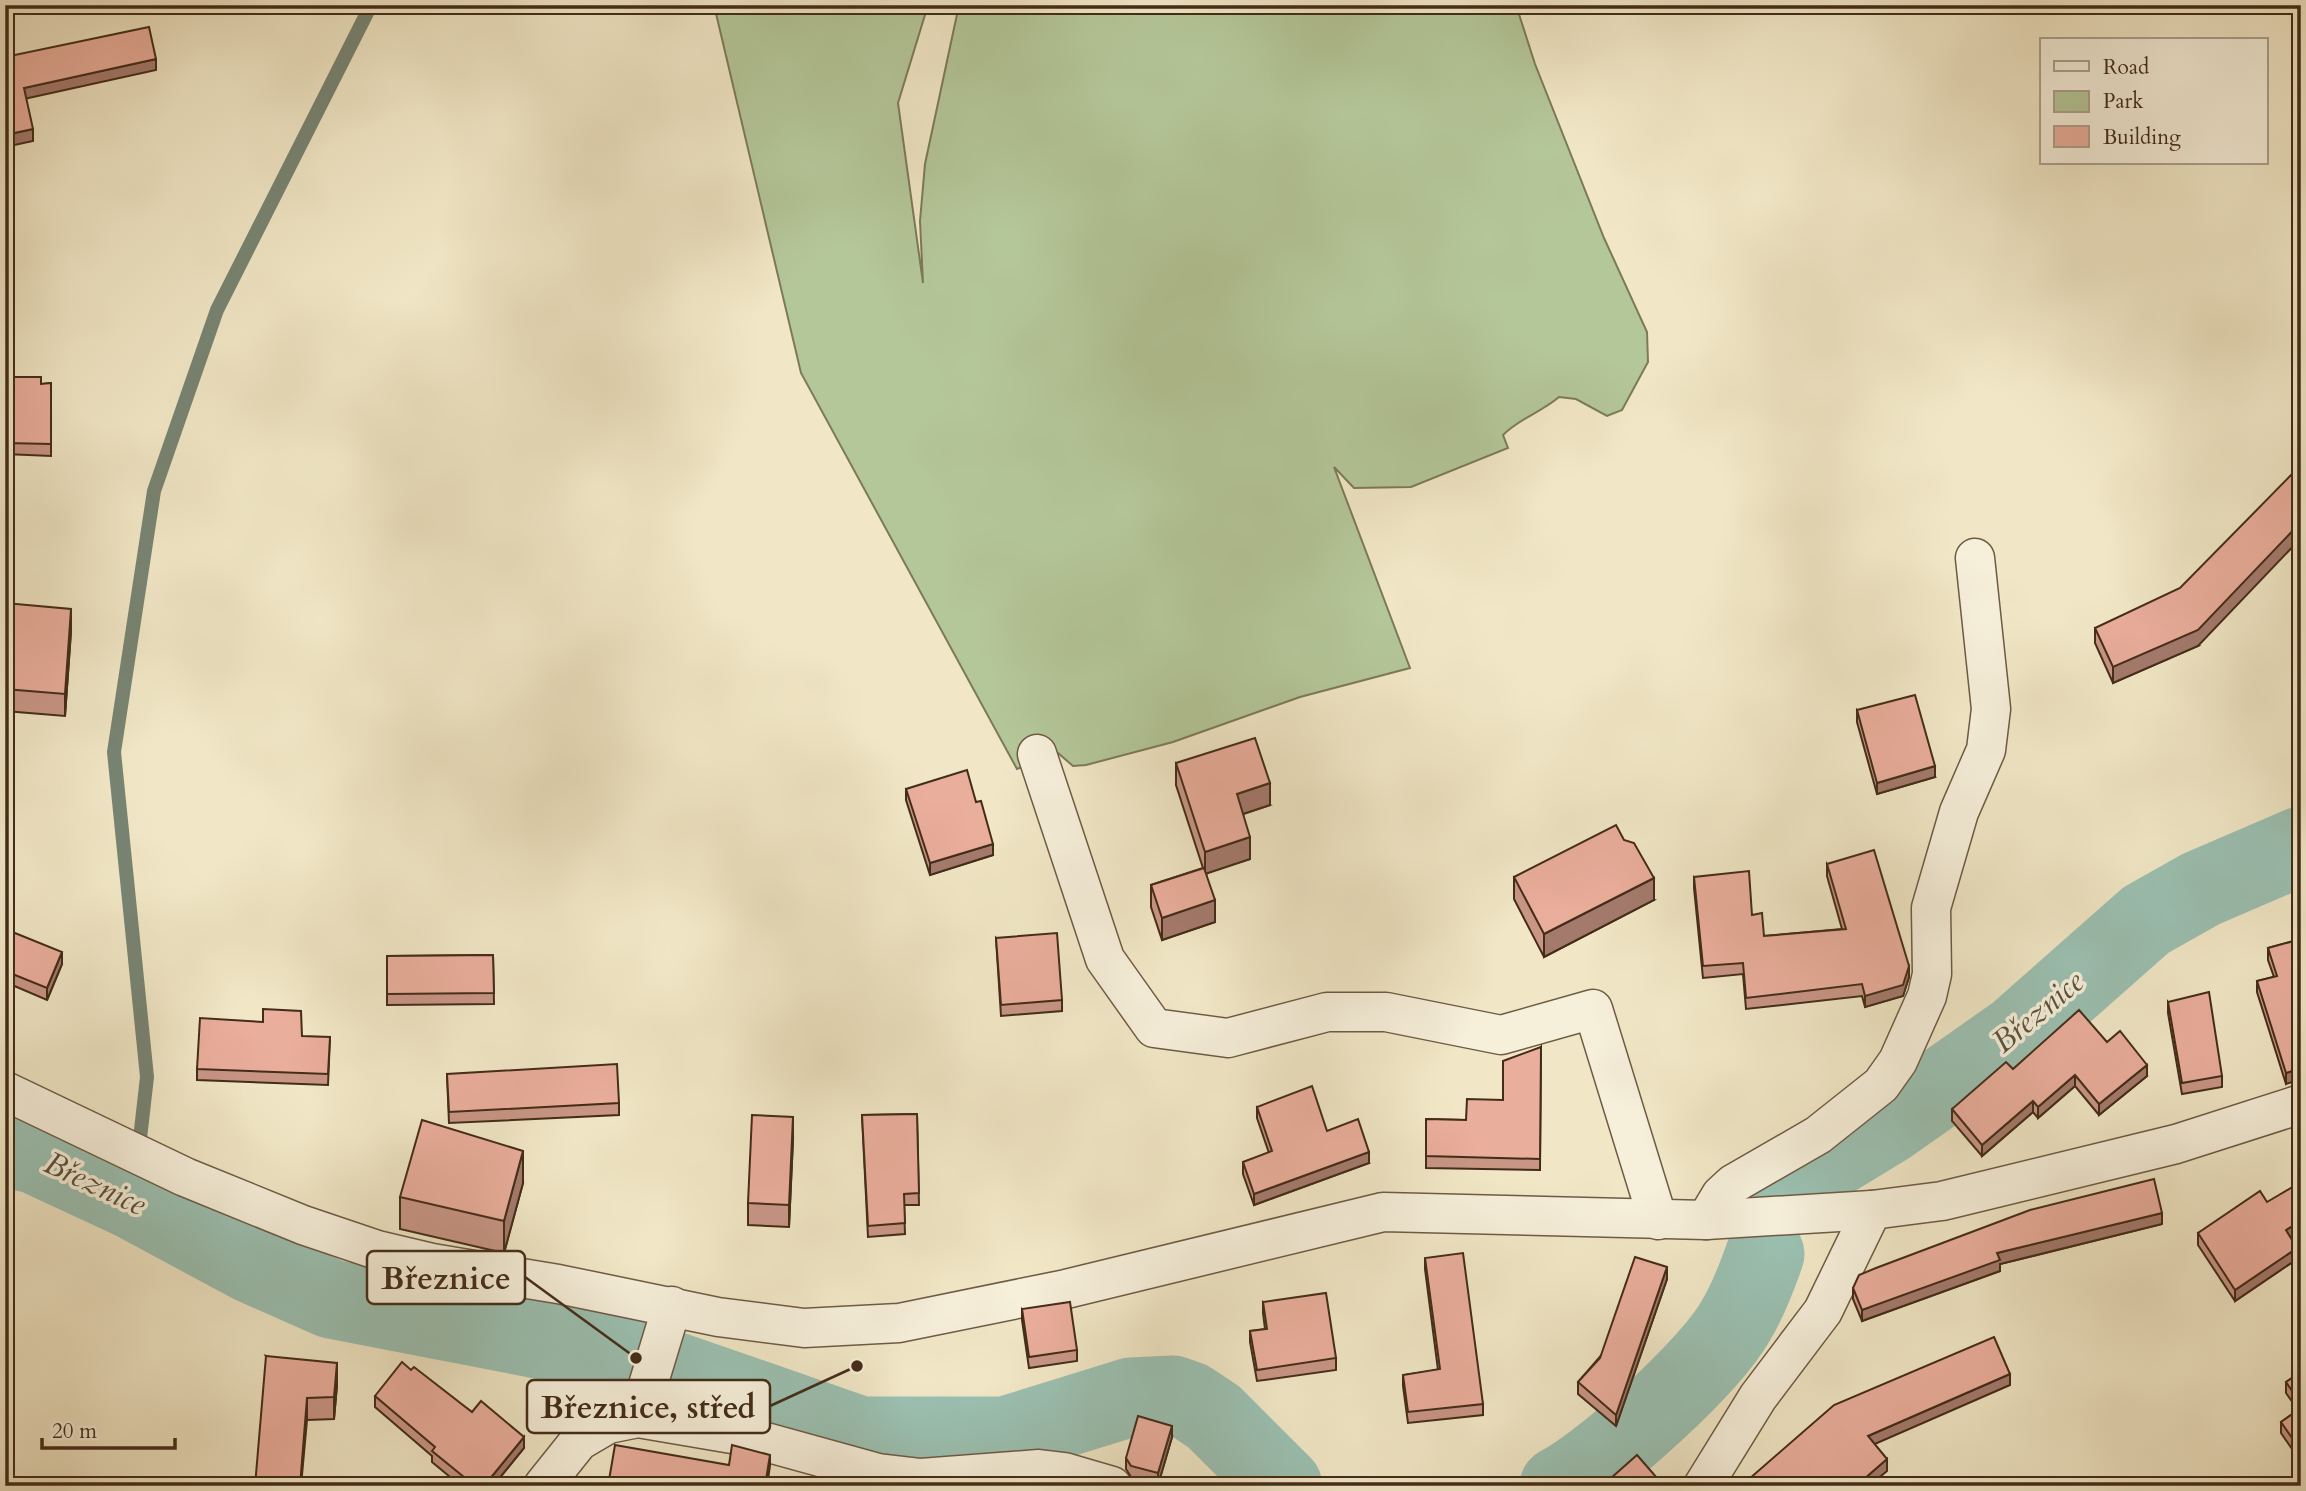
<svg xmlns="http://www.w3.org/2000/svg" width="2306" height="1491" viewBox="0 0 2306 1491" font-family="Cardo,serif">
	<style>
		.green { fill: #b4c799; stroke: #7c7a59; stroke-width: 2 }
		.lines { fill: none; stroke-linecap: round; stroke-linejoin: round }
		.stream { stroke: #788574; stroke-width: 14 }
		.river { stroke: #9bc0b1; stroke-width: 79 }
		.street-casing { stroke: #6e5b44; stroke-width: 41 }
		.street { stroke: #f6efda; stroke-width: 38 }
		.wall { fill: #c99686; stroke: #432c19; stroke-width: 2 }
		.shaded-wall { fill: #a47a6d; stroke: #432c19; stroke-width: 2 }
		.building { fill: #eaae9c; stroke: #432c19; stroke-width: 2 }
		.labels { text-anchor: middle; dominant-baseline: central; stroke-width: 7; stroke-linejoin: round; paint-order: stroke }
		.water-label { font-size: 32px; font-style: italic; fill: #59513f; stroke: #f6efda }
		.leader { fill: none; stroke: #432c19; stroke-width: 2.5 }
		.callout-dot { fill: #432c19; stroke: #f6efda; stroke-width: 2.5 }
		.callout { fill: #f6efda; stroke: #432c19; stroke-width: 2.5 }
		.callout-label { font-size: 32px; text-anchor: middle; font-weight: bold; fill: #432c19 }
	</style>
	<rect width="100%" height="100%" fill="#f1e7c6"/>
	<filter id="stains"><feTurbulence type="fractalNoise" baseFrequency=".00286" numOctaves="4"/><feColorMatrix values="0 0 0 0 .2 0 0 0 0 .09 0 0 0 0 .02 0 0 0 .5 -.17"/></filter>
	<radialGradient id="worn" r=".72"><stop offset=".6" stop-color="#630" stop-opacity="0"/><stop offset="1" stop-color="#630" stop-opacity=".3"/></radialGradient>
	<!-- green -->
	<path class="green" d="M714,5h214l-30,98 25,180 -3,-62 5,-57 34,-159h557l19,59 69,174 43,94 1,30 -26,48 -15,6 -31,-17 -17,-2c-19,16 -39,21 -56,38l5,13 -97,39 -57,1 -20,-21 76,201 -110,29 -127,45 -87,23 -13,1 -15,-13 -41,16 -216,-396z"/>
	<g class="lines">
		<!-- stream -->
		<g class="stream">
			<path d="M133,1200l14,-123 -33,-325 40,-261 63,-181 154,-305"/>
			<path d="M608,1384l28,-26"/>
		</g>
		<!-- river -->
		<g class="river">
			<path d="M5,1148l29,6 99,46 119,64 79,35 305,59 225,78h144l126,-39 42,-2 17,6 24,16 69,69"/>
			<path d="M1787,1198l25,-27 77,-47 128,-90 129,-114 55,-31 100,-43"/>
			<path d="M1559,1486c46,-24 150,-119 176,-164 13,-21 22,-45 30,-68"/>
		</g>
		<defs>
			<g id="street">
				<path d="M1037,754l68,205 49,69 74,10 99,-26h59l115,23 92,-26 65,211"/>
				<path d="M5,1091l180,86 118,48 74,25 55,13 126,21 160,33 86,11 95,-5 167,-34 317,-77 323,8 166,-10 70,-9 234,-57 125,-40"/>
				<path d="M1706,1220l15,-25 12,-11 85,-49 63,-50 17,-24 29,-65 5,-22 -1,-66 28,-96 27,-62 5,-41 -16,-151"/>
				<path d="M638,1418l34,-112"/>
				<path d="M543,1486l36,-45 29,-17 30,-6 106,18 134,37 43,5 118,-9 25,3 48,14"/>
				<path d="M1703,1486l55,-89 65,-86 49,-101"/>
			</g>
		</defs>
		<!-- street casing -->
		<use href="#street" class="street-casing"/>
		<!-- street -->
		<use href="#street" class="street"/>
	</g>
	<!-- wall -->
	<g class="wall">
		<path d="M5,377l36,7 10,-1v73l-46,-2z"/>
		<path d="M5,603l66,28 -6,85 -60,-5z"/>
		<path d="M2095,628l103,18 -85,37 -18,-40z"/>
		<path d="M1857,710l78,67 -58,17 -20,-72z"/>
		<path d="M1176,763l94,42 -27,9 7,45 -44,14 9,49 -53,18 -11,-33v-22l52,-17 -27,-83z"/>
		<path d="M906,789l70,13 17,53 -63,20 -24,-75z"/>
		<path d="M1827,864l82,113 -6,19 -38,11 -3,-11 -116,13 -3,-35 -40,4 -9,-90v-11l58,38 12,21 78,-7 -15,-53z"/>
		<path d="M1514,877l140,23 -110,57 -30,-58z"/>
		<path d="M5,929l57,35 -15,36 -42,-18z"/>
		<path d="M996,938l66,62v11l-61,5z"/>
		<path d="M2301,939l-15,145 -29,-92v-11l17,-4 -6,-17v-12z"/>
		<path d="M493,955l1,49 -107,1v-49z"/>
		<path d="M2168,1002l54,74v11l-40,7 -14,-81z"/>
		<path d="M330,1037l-2,48 -131,-5v-11z"/>
		<path d="M2107,1042l40,34 -48,39 -24,-29 -37,32 -5,-6 -51,44 -30,-35v-12l61,-40z"/>
		<path d="M1541,1047l-1,123 -114,-2v-49l40,1 37,-20z"/>
		<path d="M447,1074l172,29v12l-170,8z"/>
		<path d="M1257,1107l70,24 42,32 -115,42 -11,-31v-12l26,-9 -12,-35z"/>
		<path d="M917,1114l2,91h-15l1,29 -37,3 -6,-122z"/>
		<path d="M793,1139l-4,88 -41,-2v-22z"/>
		<path d="M523,1183l-19,70 -104,-24v-32z"/>
		<path d="M2267,1202l24,37 6,20 -62,42 -37,-56v-12z"/>
		<path d="M2162,1224l-162,40v7l-138,50 -9,-22v-11z"/>
		<path d="M1425,1258l58,146v11l-75,8 -5,-37v-11l35,-5 -13,-101z"/>
		<path d="M1667,1279l-51,147 -38,-32v-12z"/>
		<path d="M1263,1302l73,56v12l-79,11 -7,-39v-11l15,-2 -2,-16z"/>
		<path d="M1022,1309l55,41v11l-48,7 -7,-48z"/>
		<path d="M266,1356l71,29 -3,34 -27,1z"/>
		<path d="M411,1370l113,78 -31,38h-32l-29,-24v-6l-57,-49v-11z"/>
		<path d="M2301,1372v90l-20,-29v-11l17,-12 -12,-17v-11z"/>
		<path d="M1172,1437l-14,48 -27,-8 -5,-8v-11z"/>
	</g>
	<!-- shaded-wall -->
	<g class="shaded-wall">
		<path d="M156,59v11l-132,29v-11z"/>
		<path d="M33,129v12l-28,6v-12z"/>
		<path d="M2301,522v16l-103,108 -85,37v-16z"/>
		<path d="M71,609v22l-6,85v-22z"/>
		<path d="M1935,766v11l-58,17v-11z"/>
		<path d="M1270,783v22l-33,11v-22z"/>
		<path d="M1250,837v22l-45,15v-22z"/>
		<path d="M993,844v11l-63,20v-12z"/>
		<path d="M1654,878v22l-110,57v-23z"/>
		<path d="M1215,900v22l-53,18v-22z"/>
		<path d="M62,952v12l-15,36v-12z"/>
		<path d="M1909,966v11l-6,19 -38,11v-11z"/>
		<path d="M2147,1065v11l-48,39v-11z"/>
		<path d="M2301,1068v11l-15,5v-11z"/>
		<path d="M2075,1075v11l-37,32v-11z"/>
		<path d="M2033,1101v11l-51,44v-11z"/>
		<path d="M793,1117v22l-4,88v-22z"/>
		<path d="M523,1151v32l-19,70v-32z"/>
		<path d="M1369,1152v11l-115,42v-11z"/>
		<path d="M2162,1213v11l-162,40v7l-138,50v-11l135,-57z"/>
		<path d="M2301,1221v12l-15,9v-12z"/>
		<path d="M2297,1248v11l-62,42v-11z"/>
		<path d="M1667,1267v12l-51,147v-11z"/>
		<path d="M337,1363v22l-3,34v-22z"/>
		<path d="M2010,1374v11l-142,62v-11z"/>
		<path d="M307,1398v22l-6,66h-1z"/>
		<path d="M1172,1426v11l-14,48v-12z"/>
		<path d="M524,1437v11l-31,38h-9z"/>
		<path d="M770,1455v11l-3,20h-2z"/>
		<path d="M1887,1459v12l-18,15h-13z"/>
	</g>
	<!-- building -->
	<g class="building">
		<path d="M149,27l7,32 -132,29 9,41 -28,6v-78z"/>
		<path d="M5,377h36v7l10,-1v61l-46,-1z"/>
		<path d="M2297,469l4,4v49l-103,108 -85,37 -18,-39 85,-40z"/>
		<path d="M5,603l66,6 -6,85 -60,-5z"/>
		<path d="M1915,695l20,71 -58,17 -20,-73z"/>
		<path d="M1255,738l15,45 -33,11 13,43 -45,15 -29,-89z"/>
		<path d="M967,770l9,32 5,-1 12,43 -63,19 -24,-74z"/>
		<path d="M1616,825l8,15 10,3 20,35 -110,56 -30,-57z"/>
		<path d="M1874,850l35,116 -6,19 -38,11 -3,-12 -116,14 -3,-35 -40,3 -9,-89 55,-6 3,44 10,-2 2,23 82,-7 -19,-65z"/>
		<path d="M1204,868l11,32 -53,18 -11,-33z"/>
		<path d="M5,929l57,23 -15,36 -42,-17z"/>
		<path d="M1057,933l5,67 -61,5 -5,-67z"/>
		<path d="M2301,939v129l-15,5 -29,-92 20,-5 -9,-28z"/>
		<path d="M493,955l1,38 -107,1v-38z"/>
		<path d="M2209,992l13,84 -40,7 -14,-81z"/>
		<path d="M263,1009l38,2 1,25 28,1 -2,37 -131,-5 3,-51 63,4z"/>
		<path d="M2079,1010l28,32 13,-11 27,34 -48,39 -24,-29 -37,32 -5,-6 -51,44 -30,-36 54,-47 7,7z"/>
		<path d="M1541,1047l-1,112 -114,-3v-37l40,1 1,-21 36,1v-39z"/>
		<path d="M617,1064l2,39 -170,9 -2,-38z"/>
		<path d="M1312,1086l15,45 31,-12 11,33 -115,42 -11,-32 29,-11 -15,-44z"/>
		<path d="M917,1114l2,79 -15,1 1,29 -37,3 -6,-111z"/>
		<path d="M752,1115l41,2 -4,88 -41,-2z"/>
		<path d="M422,1120l101,31 -19,70 -104,-24z"/>
		<path d="M2154,1179l8,34 -165,40 3,7 -138,50 -9,-22 6,-13 17,-7 154,-58z"/>
		<path d="M2301,1182v39l-15,9 11,18 -62,42 -37,-57 62,-42 7,11z"/>
		<path d="M1463,1253l20,151 -75,8 -5,-37 37,-6 -15,-111z"/>
		<path d="M1635,1257l32,10 -51,148 -38,-33 22,-24z"/>
		<path d="M1326,1293l10,65 -79,12 -7,-39 17,-2 -4,-27z"/>
		<path d="M1070,1302l7,48 -48,7 -7,-48z"/>
		<path d="M1994,1337l16,37 -142,62 19,23 -31,27h-115l93,-81z"/>
		<path d="M266,1356l71,7 -3,34 -27,1 -7,88h-45z"/>
		<path d="M402,1362l9,8 3,-3 58,45 9,-11 43,36 -40,49h-9l-43,-35 3,-4 -60,-51z"/>
		<path d="M2301,1372v32l-15,-22z"/>
		<path d="M2301,1408v43l-20,-29z"/>
		<path d="M1138,1416l34,10 -14,47 -27,-7 -5,-8z"/>
		<path d="M615,1445l114,20 3,-20 38,10 -5,31h-157z"/>
		<path d="M1637,1455l27,31h-62z"/>
		<path d="M1007,1477h47l-1,9h-46z"/>
	</g>
	<g class="labels">
		<!-- water labels -->
		<g class="water-label">
			<text transform="translate(2038 1012) rotate(-40)">Březnice</text>
			<text transform="translate(95 1184) rotate(25)">Březnice</text>
		</g>
	</g>
	<!-- callouts -->
	<path class="leader" d="M636 1358L525 1277M857 1366L770 1406"/>
	<g class="callout-dot">
		<circle cx="636" cy="1358" r="7"/>
		<circle cx="857" cy="1366" r="7"/>
	</g>
	<g class="callout">
		<rect x="367" y="1251" width="158" height="53" rx="7"/>
		<rect x="527" y="1380" width="243" height="53" rx="7"/>
	</g>
	<g class="callout-label">
		<text x="446" y="1289">Březnice</text>
		<text x="648" y="1418">Březnice, střed</text>
	</g>
	<!-- margin -->
	<rect width="2306" height="1491" fill="none" stroke="#f1e7c6" stroke-width="28"/>
	<rect x="7" y="7" width="2292" height="1477" fill="none" stroke="#432c19" stroke-width="3.5"/>
	<rect x="14" y="14" width="2278" height="1463" fill="none" stroke="#432c19" stroke-width="2"/>
	<!-- legend -->
	<rect x="2040" y="38" width="228" height="126" fill="#f6efda" stroke="#aea18d" stroke-width="2"/>
	<rect x="2054" y="61" width="35" height="10" fill="#f6efda" stroke="#aea18d" stroke-width="2"/>
	<text x="2103" y="74" font-size="21" fill="#432c19">Road</text>
	<rect x="2054" y="91" width="35" height="21" fill="#b4c799" stroke="#aea18d" stroke-width="2"/>
	<text x="2103" y="108" font-size="21" fill="#432c19">Park</text>
	<rect x="2054" y="126" width="35" height="21" fill="#eaae9c" stroke="#aea18d" stroke-width="2"/>
	<text x="2103" y="144" font-size="21" fill="#432c19">Building</text>
	<!-- scale -->
	<path d="M42 1438v10h133v-10" fill="none" stroke="#432c19" stroke-width="3.5"/>
	<text x="52" y="1438" font-size="21" fill="#432c19" stroke="#f6efda" stroke-width="5" paint-order="stroke">20 m</text>
	<rect width="100%" height="100%" filter="url(#stains)"/>
	<rect width="100%" height="100%" fill="url(#worn)"/>
</svg>
